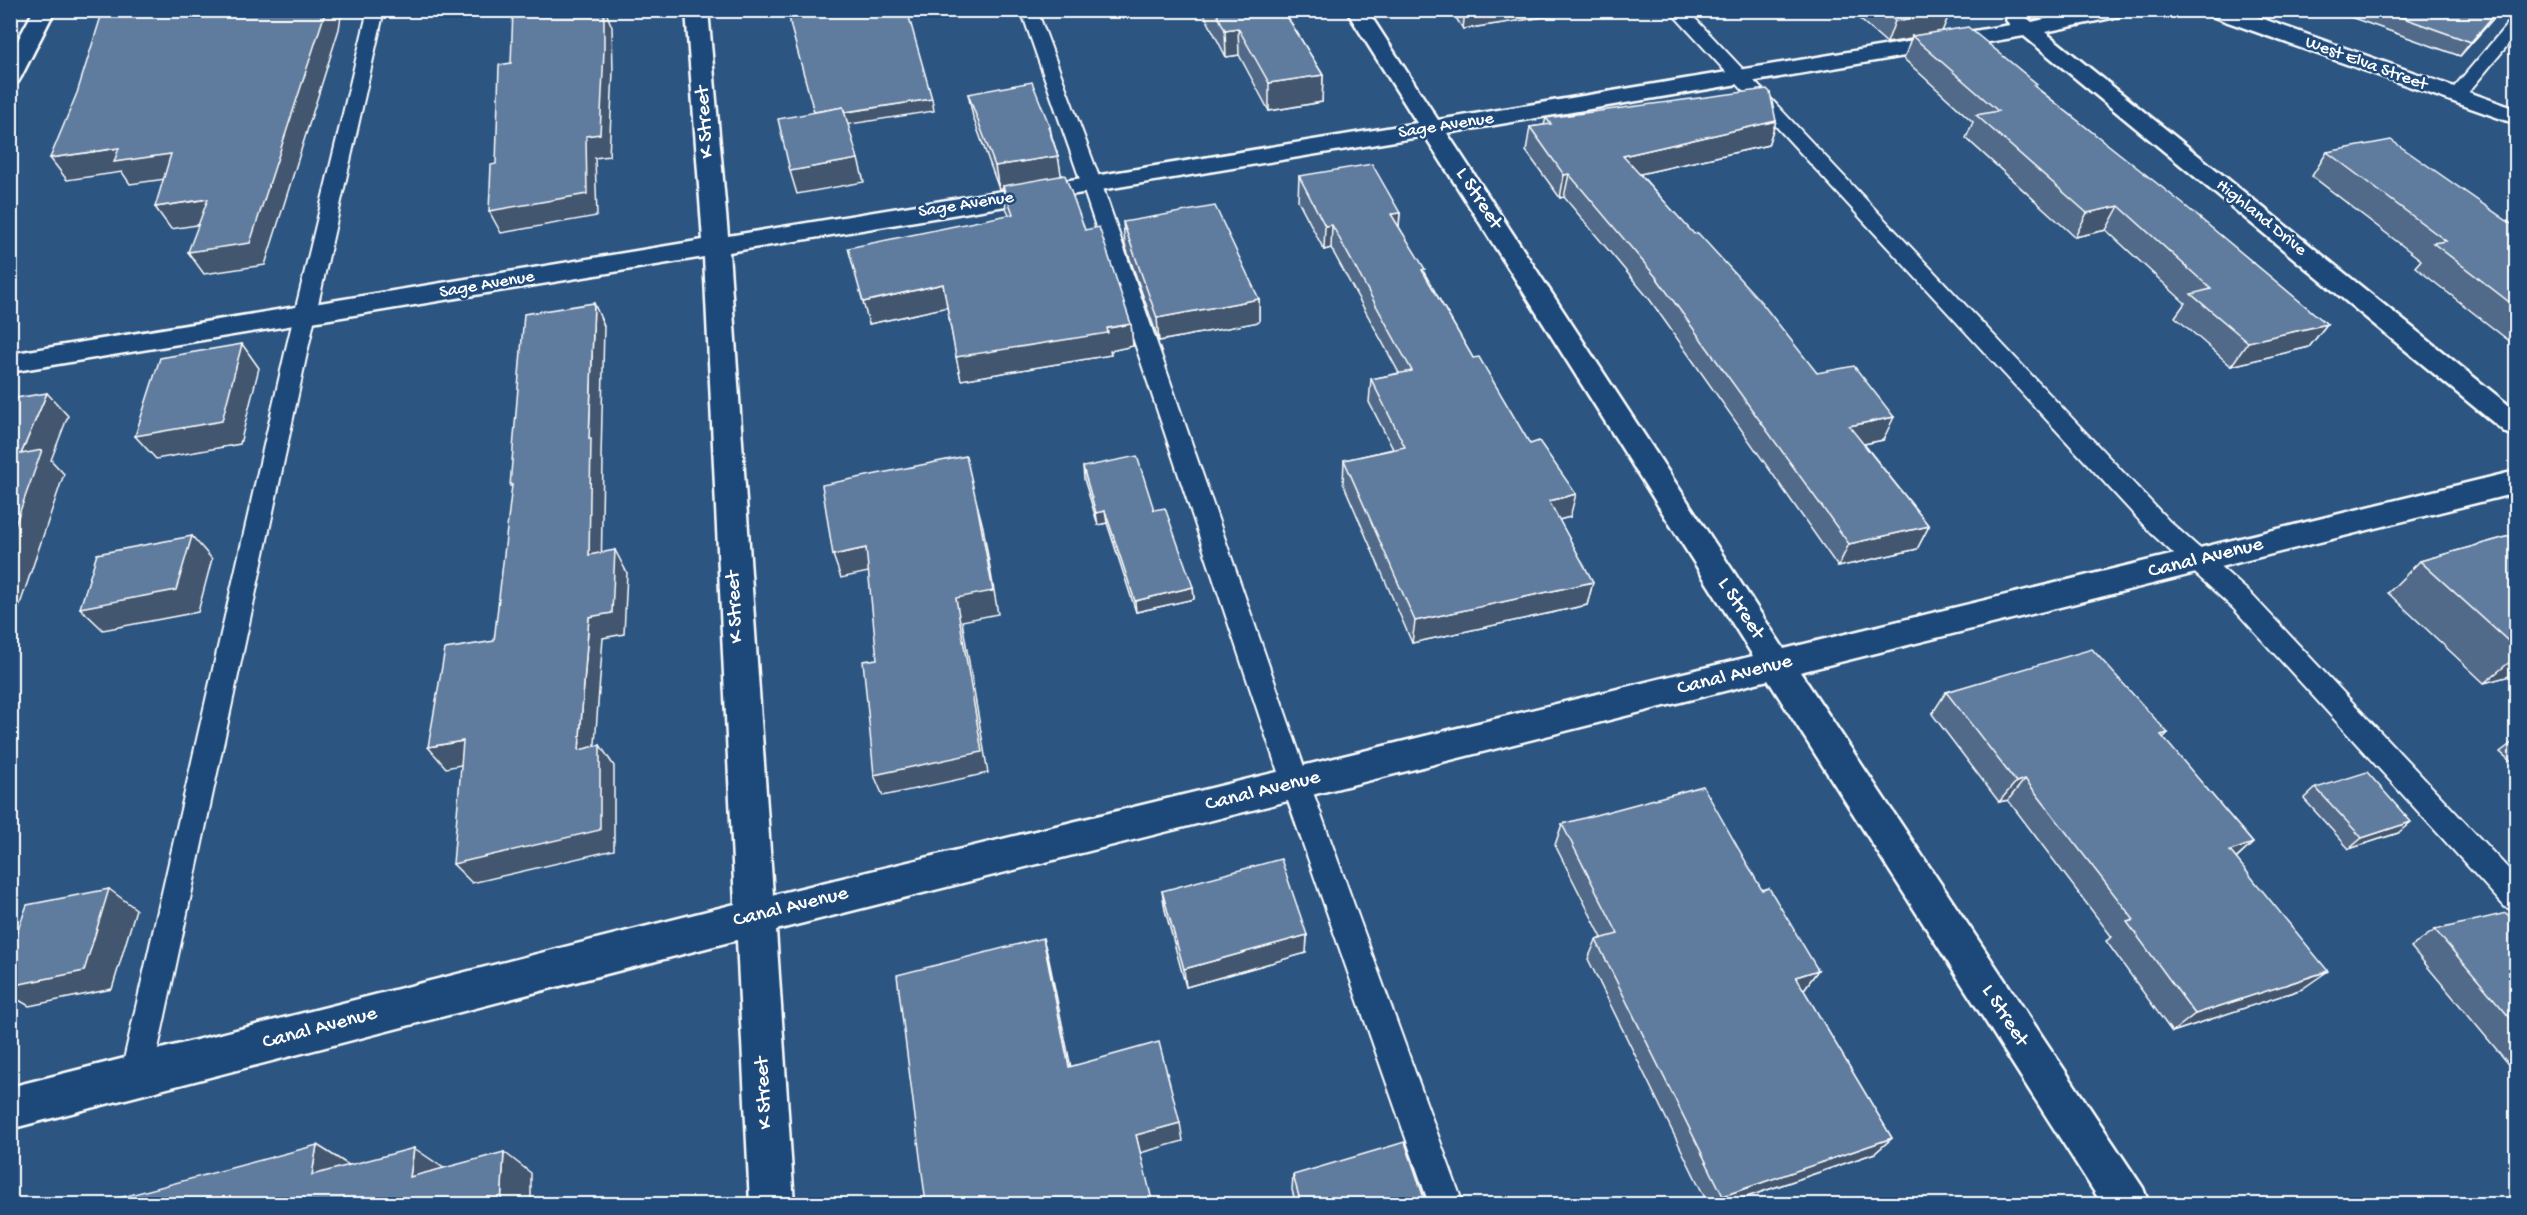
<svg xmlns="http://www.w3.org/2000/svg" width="2527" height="1215" viewBox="0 0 2527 1215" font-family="'Gochi Hand',sans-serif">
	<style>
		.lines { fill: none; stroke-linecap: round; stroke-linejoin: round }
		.service-casing { stroke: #fff; stroke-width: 4 }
		.minor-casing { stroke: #fff; stroke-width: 5 }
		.tertiary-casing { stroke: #fff; stroke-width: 5 }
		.service { fill: #1f4a7a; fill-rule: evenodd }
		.minor { fill: #1f4a7a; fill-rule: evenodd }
		.tertiary { fill: #1f4a7a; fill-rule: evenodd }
		.wall { fill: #516b89; stroke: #fff; stroke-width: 1.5 }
		.shaded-wall { fill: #42576f; stroke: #fff; stroke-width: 1.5 }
		.building { fill: #5e7c9f; stroke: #fff; stroke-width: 1.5 }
		.labels { text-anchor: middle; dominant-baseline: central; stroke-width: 5; stroke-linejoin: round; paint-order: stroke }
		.far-street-label { font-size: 18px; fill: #fff; stroke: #1f4a7a }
		.street-label { font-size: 21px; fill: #fff; stroke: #1f4a7a }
	</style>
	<rect width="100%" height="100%" fill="#2c5582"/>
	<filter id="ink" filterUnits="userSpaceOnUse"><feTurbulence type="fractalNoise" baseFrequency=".0167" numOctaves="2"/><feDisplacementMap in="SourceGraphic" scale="12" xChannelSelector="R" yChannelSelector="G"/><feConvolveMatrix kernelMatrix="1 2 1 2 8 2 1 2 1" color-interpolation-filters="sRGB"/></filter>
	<g filter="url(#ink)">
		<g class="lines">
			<defs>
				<g id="service">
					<path d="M368,10h16l-77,343 -155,724 -5,11 -11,5 -11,-5 -5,-11 165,-724z"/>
					<path d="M1021,10h16l65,175 208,599 153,420h-34l-147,-420 -200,-599z"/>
					<path d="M1669,10h18l482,511 82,73 265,283v33l-11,-3 -272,-299 -82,-75z"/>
					<path d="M2516,20v15l-54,65h-12l-3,-4 3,-4 60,-71z"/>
				</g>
				<g id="minor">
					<path d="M34,10h21l-34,67 -3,5 -8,2v-29z"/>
					<path d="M686,10h22l20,226 689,-113 -71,-113h21l71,110 572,-95 -4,-5 3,-5c10,-2 15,0 23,7l52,-12h43l-2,5 -80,17 471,379v25l-10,-3 -482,-397 -577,97 337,516 732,-178v22l-716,179 343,516 6,16h-47l-334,-524 -992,250 18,274h-44l-13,-264 -727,189v-42l725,-183 -31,-647 -694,115v-18l693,-114zM1425,136l328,520 -980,239 -44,-643z"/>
				</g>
				<path id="tertiary" d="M2206,10h32l278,99v15l-308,-109z"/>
			</defs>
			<!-- service casing -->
			<use href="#service" class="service-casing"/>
			<!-- minor casing -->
			<use href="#minor" class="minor-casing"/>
			<!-- tertiary casing -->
			<use href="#tertiary" class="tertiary-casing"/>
			<!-- service -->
			<use href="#service" class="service"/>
			<!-- minor -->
			<use href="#minor" class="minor"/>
			<!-- tertiary -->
			<use href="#tertiary" class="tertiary"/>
		</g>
		<!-- wall -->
		<g class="wall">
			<path d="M1202,10h81l40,65 -1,27 -53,9 -30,-56 -13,2z"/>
			<path d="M1451,10h114l-1,4 -101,15z"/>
			<path d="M1858,10h90l2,2 -8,19 94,56 291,237 -18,23 -78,19 -56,-49 10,-14 -79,-73 -31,7 -109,-99 7,-16 -69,-63 7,-20 -24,4 -31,-27z"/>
			<path d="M2340,10h159l-7,10 -32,36 -121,-43z"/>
			<path d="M968,94l82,33 2,10 6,19 3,20 24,54 46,94 2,22 -23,5 1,4 -150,25 -14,-73 -78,17 140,-110 -3,-6 -3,-19h-4l-26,-72z"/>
			<path d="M1546,118l230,3 -8,24 -128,29 177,199 66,67 -19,4 65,82 -12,23 -79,18 -188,-267 -86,-103 -4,1 -34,-47 4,-24 14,-2z"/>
			<path d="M2327,152l190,76v119l-102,-80 6,-7 -109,-84z"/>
			<path d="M1299,176l101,37 -1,14 26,47 48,84 97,159 -11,3 34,62 -6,23 -175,38 -69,-160 1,-23 49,-11 -24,-47 2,-23 28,-6 -68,-125 -7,2 -26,-50z"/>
			<path d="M1123,222l136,77v23l-100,19 -34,-96z"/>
			<path d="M1083,467l71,43 39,77 1,12 -58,13 -29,-89 -9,2 -14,-46z"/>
			<path d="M2517,534v140l-33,9 -96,-90 32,-32z"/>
			<path d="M1946,692l222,41 -5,5 90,105 -17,16 66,130 -130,43 -66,-91 6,-4 -104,-137 -9,2 -67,-88z"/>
			<path d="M2517,739v28l-17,-15z"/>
			<path d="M2316,788l82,45 -49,16 -45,-50z"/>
			<path d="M1562,824l200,66 56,80 -13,18 -2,1 89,149 -17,15 -149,51h-18l-120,-245 8,-19 6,-2 -47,-93z"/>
			<path d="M1162,891l145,44 -1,18 -120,34 -21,-77z"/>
			<path d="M2517,924v150l-106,-127 24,-17z"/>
			<path d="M1293,1175l133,29h-130l-4,-14z"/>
		</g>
		<!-- shaded-wall -->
		<g class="shaded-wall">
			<path d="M326,10h16l-3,19 -74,236 -61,9 -16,-22z"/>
			<path d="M604,10h1l7,17 1,45 -4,84 -14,2 2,58 -96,17 -12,-22 97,-75z"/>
			<path d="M1565,10l-1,4 -101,15 2,-18z"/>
			<path d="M2498,10l-6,10 -32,36 11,-14z"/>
			<path d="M1950,12l-9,22 -29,2 -1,3 -24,4 8,-22z"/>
			<path d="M1238,28l1,27 -13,2 -1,-27z"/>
			<path d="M1323,75l-1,27 -53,9v-28z"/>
			<path d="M932,99l2,12 -115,18 -4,-12z"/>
			<path d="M1776,121l-8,24 -150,34 5,-23z"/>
			<path d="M119,148l52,6 16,22 -57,8 -8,-12 -55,8 -17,-22z"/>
			<path d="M1058,156l4,23 -59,7v3h-4l-4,-23z"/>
			<path d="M858,159l6,23 -67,12 -7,-23z"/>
			<path d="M1569,174l-5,23 -4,1 4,-23z"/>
			<path d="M208,199l15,22 -52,8 -16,-22z"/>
			<path d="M2119,206l-13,24 -31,7 12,-24z"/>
			<path d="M1400,213l-2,23 -7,-22z"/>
			<path d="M1332,225l-1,23 -7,2 1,-24z"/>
			<path d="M943,284l5,23 -79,17 -6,-22z"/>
			<path d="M1259,299v23l-100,19 -2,-23z"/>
			<path d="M594,303l10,23 -3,132 2,3 -2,116 -12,-22v-116z"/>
			<path d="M1131,324l2,22 -23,5 1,4 -150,25 -5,-23z"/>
			<path d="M2327,324l-18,23 -78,19 17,-24z"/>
			<path d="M242,344l17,24 -19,76 -84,15 -21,-23z"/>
			<path d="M47,393l21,23 -17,44 13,14 -54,160v-95l11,-85z"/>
			<path d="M1894,417l-11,23 -44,9 10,-23z"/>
			<path d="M1576,494l-6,23 -27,7 6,-23z"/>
			<path d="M977,504l6,23 15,87 -36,7 26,152 -105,23 -9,-21 82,-177z"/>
			<path d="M1105,511l2,12 -9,2 -2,-12z"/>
			<path d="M1929,526l-12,23 -79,18 11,-23z"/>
			<path d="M192,536l20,23 -14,53 -95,18 -23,-22z"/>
			<path d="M866,548l7,23 -32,7 -8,-23z"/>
			<path d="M615,550l12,23 -3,61 -21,4 -10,132 -14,-20 10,-133z"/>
			<path d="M1593,582l-6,23 -175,38 3,-22z"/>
			<path d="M1193,587l1,12 -58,13 -1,-11z"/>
			<path d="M2517,656v18l-33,9z"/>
			<path d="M463,741l17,20 -34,7 -18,-21z"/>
			<path d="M600,745l14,21v84l-142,33 -19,-19z"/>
			<path d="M2025,779l-17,21 -9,2 17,-20z"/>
			<path d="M2411,822l-13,11 -49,16 13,-11z"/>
			<path d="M2253,843l-22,20 -1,-12z"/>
			<path d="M109,889l27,20 -24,80 -83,17 -19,-11v-9z"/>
			<path d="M1307,935l-1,18 -120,34 -2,-18z"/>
			<path d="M1043,938l6,22 26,127 -6,-20z"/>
			<path d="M1818,970l-13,18 -22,7 13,-18z"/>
			<path d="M2328,971l-26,18 -130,43 23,-18z"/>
			<path d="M1180,1123l3,18 -43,12 -4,-18z"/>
			<path d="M1892,1138l-17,15 -149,51h-11l8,-8z"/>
			<path d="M317,1145l35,22 -40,8z"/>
			<path d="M414,1148l31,21 -35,8z"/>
			<path d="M504,1152l27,21v31h-30z"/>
		</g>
		<!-- building -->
		<g class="building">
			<path d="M103,10h223l-76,233 -62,9 20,-53 -53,8 16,-53 -57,8 5,-14 -69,10 27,-65z"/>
			<path d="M513,10h91v40l-4,84 -14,2 1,58 -98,17 2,-46 5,-1 3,-99 12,-2z"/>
			<path d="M788,10h119l25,89 -87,13 -2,-5 -29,5 -23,-85z"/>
			<path d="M1215,10h68l40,65 -54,8 -31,-55 -13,2z"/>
			<path d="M1883,10h65l2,2 -55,9z"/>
			<path d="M2381,10h117l-27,32z"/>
			<path d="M1968,27l69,57 -4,1 150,119 144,120 -79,18 -57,-48 20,-5 -92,-83 -32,7 -111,-98 22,-4 -86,-75z"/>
			<path d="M1032,82l18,45h-2l10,29 -63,10 -27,-72z"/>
			<path d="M1767,89l3,3 6,29 -153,35 71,78 4,-1 63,69 56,71 37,-7 40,51 -45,9 80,100 -80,18 -193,-267 -87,-103 -5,1 -34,-48 21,-3 -5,-6z"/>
			<path d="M843,107l15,52 -68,12 -12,-52z"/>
			<path d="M2391,140l126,88v80l-84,-65 13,-2 -119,-89z"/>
			<path d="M1372,164l28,49 -9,1 34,55 -3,1 51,88 6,-1 51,87 9,-3 37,53 -27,7 44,81 -178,39 -71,-161 61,-13 -34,-68 41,-8 -80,-146 -7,1 -26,-50z"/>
			<path d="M1065,175l20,55 14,-3 32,97 -24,4 1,5 -152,24 -13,-73 -80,18 -15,-54 165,-34 -10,-28z"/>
			<path d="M1215,206l44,93 -102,19 -34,-96z"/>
			<path d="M594,303l-5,136h2l-2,116 26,-5 -3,63 -23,4 -10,133 21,-5v85l-147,34 10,-123 -35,6 17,-98 49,-8 18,-156 -2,1 14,-172z"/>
			<path d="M242,344l-20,77 -87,15 25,-78z"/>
			<path d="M47,393l-26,61 21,-4 -32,89v-140z"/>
			<path d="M966,456l11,48 16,87 -37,7 26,154 -108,23 -11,-114 14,-2 -11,-111 -33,7 -11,-70z"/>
			<path d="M1137,456l17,54 11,-2 28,79 -58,14 -30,-90 -9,2 -13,-46z"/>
			<path d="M2517,534v115l-97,-88z"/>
			<path d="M192,536l-16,54 -96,18 17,-54z"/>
			<path d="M2092,649l76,84 -7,2 92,108 -23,8 98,120 -133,43 -68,-92 7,-2 -109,-141 -9,3 -70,-90z"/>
			<path d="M2367,772l44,50 -49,16 -46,-50z"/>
			<path d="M1703,786l59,104 7,-2 49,82 -22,7 96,161 -169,58 -127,-256 22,-6 -56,-110z"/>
			<path d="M1281,859l26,76 -123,34 -22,-78z"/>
			<path d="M109,889l-25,82 -74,15v-34l17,-47z"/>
			<path d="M2506,913l11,11v102l-82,-96z"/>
			<path d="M1043,938l26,129 90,-25 21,81 -44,12 17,69h-227l-29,-229z"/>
			<path d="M1405,1142l21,62h-125l-8,-29z"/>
			<path d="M317,1145l-5,30 102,-27 -4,29 94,-25 -3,52h-387l1,-5z"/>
		</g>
	</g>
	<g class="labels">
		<!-- far-street labels -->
		<g class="far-street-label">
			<text transform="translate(2366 64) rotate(20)">West Elva Street</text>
			<text transform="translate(1446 126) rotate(-9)">Sage Avenue</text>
			<text transform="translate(966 205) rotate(-9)">Sage Avenue</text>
			<text transform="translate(2261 218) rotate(39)">Highland Drive</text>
			<text transform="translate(487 285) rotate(-10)">Sage Avenue</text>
		</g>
		<!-- street labels -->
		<g class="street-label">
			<text transform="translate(706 122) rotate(-94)">K Street</text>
			<text transform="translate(1478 199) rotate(57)">L Street</text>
			<text transform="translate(2206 559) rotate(-14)">Canal Avenue</text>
			<text transform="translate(736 607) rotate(-93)">K Street</text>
			<text transform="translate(1740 609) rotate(57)">L Street</text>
			<text transform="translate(1735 676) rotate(-14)">Canal Avenue</text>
			<text transform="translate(1263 792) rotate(-14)">Canal Avenue</text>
			<text transform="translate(791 908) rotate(-14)">Canal Avenue</text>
			<text transform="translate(2004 1016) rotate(57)">L Street</text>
			<text transform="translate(320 1029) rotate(-15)">Canal Avenue</text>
			<text transform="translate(765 1093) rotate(-93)">K Street</text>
		</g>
	</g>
	<!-- margin -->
	<rect width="2527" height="1215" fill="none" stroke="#1f4a7a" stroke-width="36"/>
	<rect x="18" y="18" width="2491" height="1179" fill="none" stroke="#fff" stroke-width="2" filter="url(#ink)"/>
</svg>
